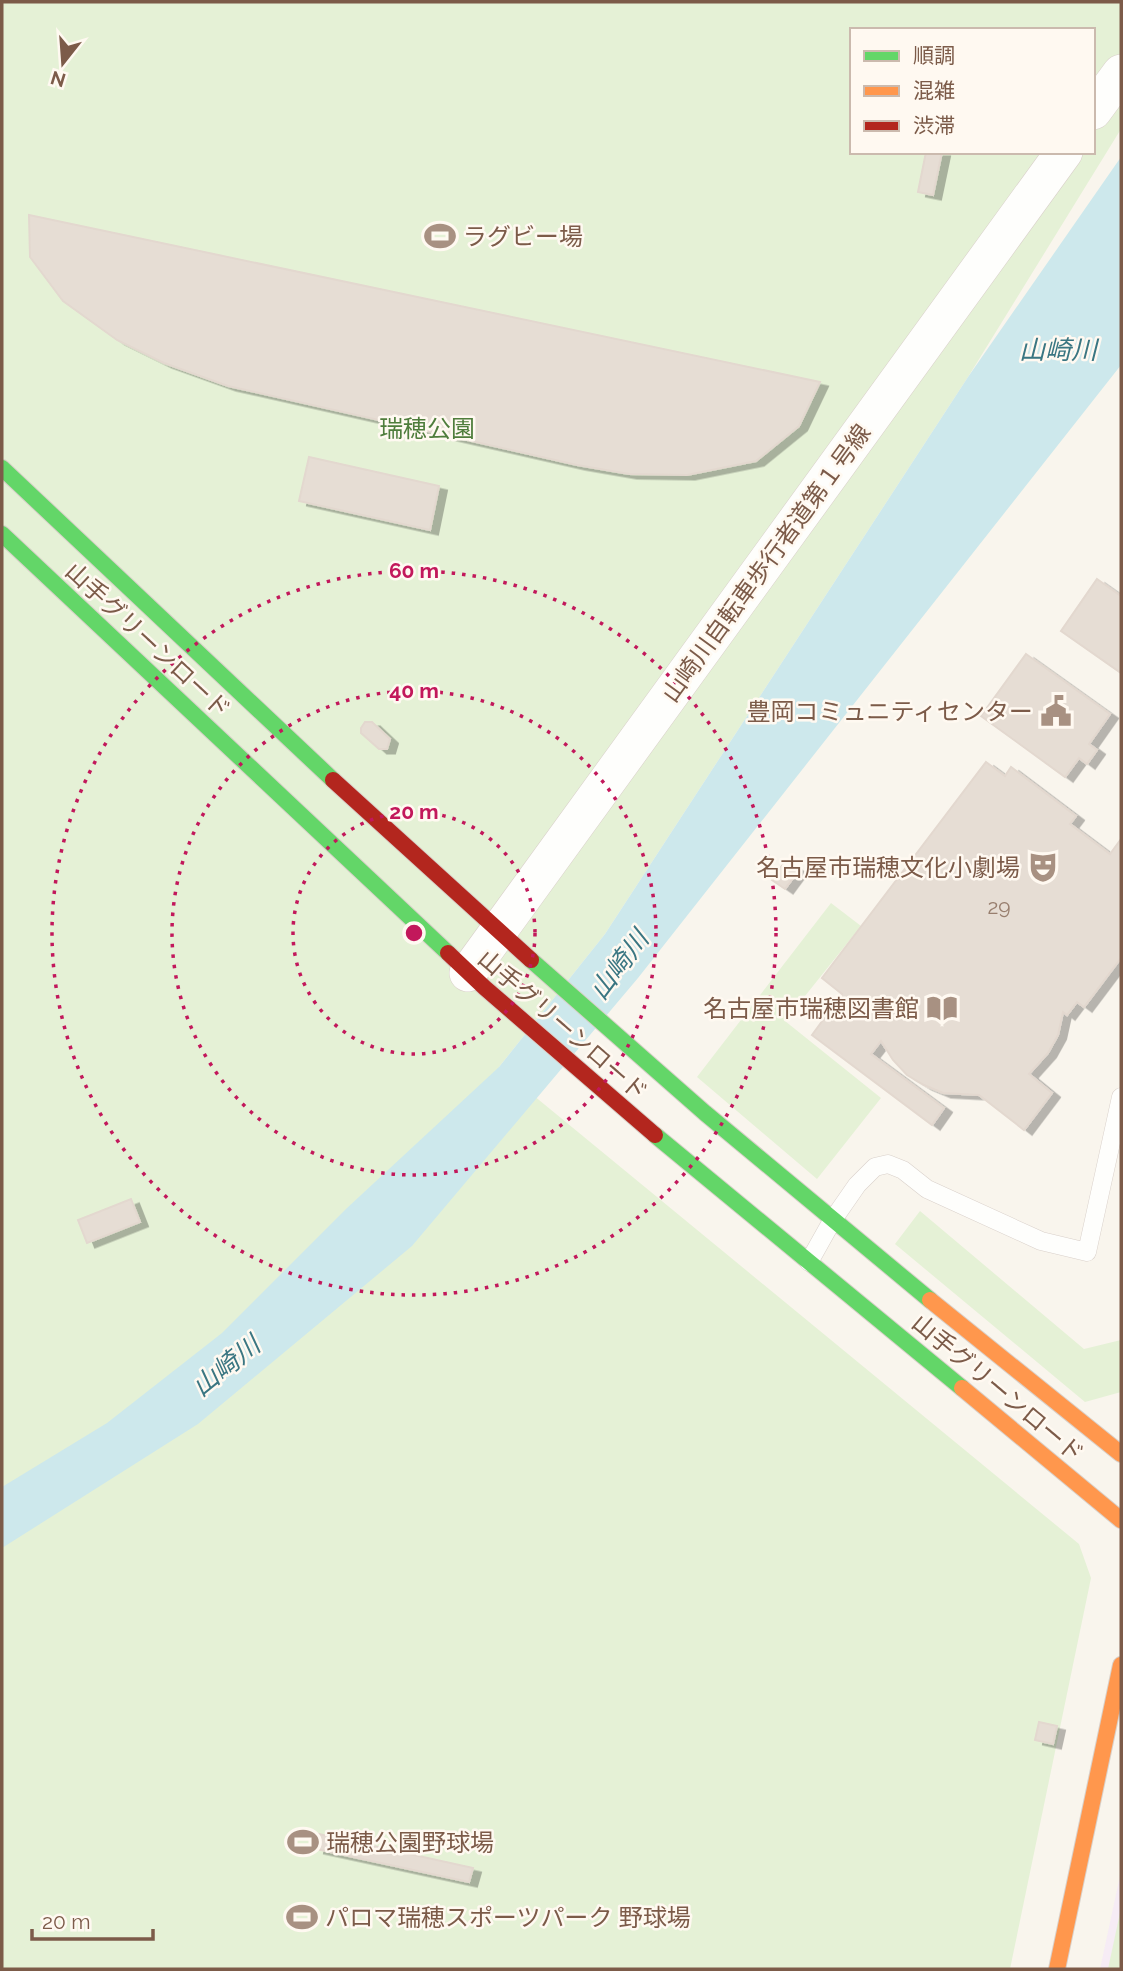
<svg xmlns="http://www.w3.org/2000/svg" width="1123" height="1971" viewBox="0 0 1123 1971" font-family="Raleway,'Noto Sans JP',sans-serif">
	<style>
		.education { fill: #f6ecf5 }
		.green { fill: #e5f1d6; fill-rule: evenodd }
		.water { fill: #cde8ec }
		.building { fill: #e6ddd4; stroke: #e3d8cf; stroke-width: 2; filter: url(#shadow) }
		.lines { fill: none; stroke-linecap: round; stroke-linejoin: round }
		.lane-casing { stroke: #d9d0ca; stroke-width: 19 }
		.street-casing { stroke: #d9d0ca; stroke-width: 38 }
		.fast-casing { stroke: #d9d0c9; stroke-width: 18 }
		.slow-casing { stroke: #d9d0c9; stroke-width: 18 }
		.jam-casing { stroke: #d9d0c9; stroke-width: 18 }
		.lane { stroke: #fefefc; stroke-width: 18 }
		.street { stroke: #fefefc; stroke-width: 37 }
		.fast { stroke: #63d668; stroke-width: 16 }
		.slow { stroke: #ff974d; stroke-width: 16 }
		.jam { stroke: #b3261e; stroke-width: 16 }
		.ring { fill: none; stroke: #c2185b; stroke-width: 3.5; stroke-dasharray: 3.5 7 }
		.labels { text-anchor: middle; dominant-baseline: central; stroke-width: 5; stroke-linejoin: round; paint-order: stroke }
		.number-label { font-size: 21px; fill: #987e6e }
		.poi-label { font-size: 24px; fill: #7c5b49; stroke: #fff9f1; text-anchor: start }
		.park-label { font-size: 24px; fill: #4f7d3c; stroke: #fff9f1 }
		.street-label { font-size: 24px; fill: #7c5b49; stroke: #fff9f1 }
		.water-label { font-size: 26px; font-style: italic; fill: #3a7682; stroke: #fff9f1 }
		.centre { fill: #c2185b; stroke: #fff9f1; stroke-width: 3.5 }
		.ring-label { font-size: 21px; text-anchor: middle; font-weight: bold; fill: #c2185b; stroke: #fff9f1; stroke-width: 5; stroke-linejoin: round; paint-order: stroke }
	</style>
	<defs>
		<filter id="shadow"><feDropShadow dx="8" dy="4.5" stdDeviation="0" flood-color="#0004"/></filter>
	</defs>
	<rect width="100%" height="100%" fill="#f9f5ed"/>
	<!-- education -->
	<path class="education" d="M1121,1871v98h-21z"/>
	<!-- green -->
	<g class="green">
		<path d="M2,2h1119v127l-153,248 -363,557 -106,133 580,477 12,34 -81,391h-1008zM852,30h241v122h-241z"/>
		<path d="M831,903l30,23 -76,95 96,77 -64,81 -120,-102z"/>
		<path d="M920,1211l164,138 37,-9v52l-36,10 -190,-158z"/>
		<path d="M1121,1908v61h-13z"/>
	</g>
	<!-- water -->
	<path class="water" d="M1121,157v208l-483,613 -226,268 -214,178 -196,124v-61l105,-64 115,-90 125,-125 152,-141 106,-133 363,-557z"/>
	<!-- building -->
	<g class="building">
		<path d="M926,152h16l-9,43 -15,-3z"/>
		<path d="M29,215l791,167 -21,44 -43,35 -69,14 -58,-1 -52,-9 -349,-79 -64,-23 -47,-23 -54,-39 -33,-44z"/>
		<path d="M309,457l130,29 -9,44 -131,-29z"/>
		<path d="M1097,579l24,17v77l-60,-42z"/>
		<path d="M1026,654l84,60 -21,30 8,6 -10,14 -8,-6 -14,19 -84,-61z"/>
		<path d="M365,722h7l18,17 -3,10h-8l-18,-16v-5z"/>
		<path d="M986,762l19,14 6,-9 65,49 -6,8 40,30 11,-15v119l-37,49 -7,-5 -10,13 -4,-3 -5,23 -10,18 -19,21 23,19 -28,37 -45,-35 -36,-2 -19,-8 -17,-10 -14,-15 -12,-19 -10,13 73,54 -12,17 -120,-90 30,-41 -20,-16z"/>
		<path d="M786,860l13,10 -14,19 -13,-9z"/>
		<path d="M131,1199l9,23 -53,21 -9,-23z"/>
		<path d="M1039,1722l18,4 -4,18 -18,-4z"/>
		<path d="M319,1834l154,34 -4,14 -153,-33z"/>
	</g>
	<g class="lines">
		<defs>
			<path id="lane" d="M809,1262l23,-41 25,-36 18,-18 13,-3 15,6 24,19 114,52 46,11 34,-155"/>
			<g id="street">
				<path d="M1093,111l28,-38"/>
				<path d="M468,973l596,-821"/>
			</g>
			<g id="fast">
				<path d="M2,468l331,312"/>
				<path d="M2,534l446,419"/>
				<path d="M531,960l174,153 225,187"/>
				<path d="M655,1135l307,253"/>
			</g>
			<g id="slow">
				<path d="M930,1300l191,154"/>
				<path d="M962,1388l159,132"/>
				<path d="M1057,1969l64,-304"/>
			</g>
			<g id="jam">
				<path d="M333,780l198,180"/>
				<path d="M448,953l37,35 170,147"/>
			</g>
		</defs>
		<!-- lane casing -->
		<use href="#lane" class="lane-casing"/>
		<!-- street casing -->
		<use href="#street" class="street-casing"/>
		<!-- fast casing -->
		<use href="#fast" class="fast-casing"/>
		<!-- slow casing -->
		<use href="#slow" class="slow-casing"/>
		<!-- jam casing -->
		<use href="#jam" class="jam-casing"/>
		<!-- lane -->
		<use href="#lane" class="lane"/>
		<!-- street -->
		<use href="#street" class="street"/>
		<!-- fast -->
		<use href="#fast" class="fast"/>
		<!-- slow -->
		<use href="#slow" class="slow"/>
		<!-- jam -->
		<use href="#jam" class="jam"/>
	</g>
	<!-- distance rings -->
	<g class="ring">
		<circle cx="414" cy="933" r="121"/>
		<circle cx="414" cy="933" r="242"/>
		<circle cx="414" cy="933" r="362"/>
	</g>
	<!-- icons -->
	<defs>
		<symbol id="stadium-bare" viewBox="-9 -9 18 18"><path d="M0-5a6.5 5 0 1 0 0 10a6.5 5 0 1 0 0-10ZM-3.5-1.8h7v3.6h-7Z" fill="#a89182" stroke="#fff9f1" stroke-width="2.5" paint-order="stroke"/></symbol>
		<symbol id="civic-bare" viewBox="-9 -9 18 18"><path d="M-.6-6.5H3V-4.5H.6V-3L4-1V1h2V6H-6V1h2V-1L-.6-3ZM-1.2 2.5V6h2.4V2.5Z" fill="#a89182" stroke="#fff9f1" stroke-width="2.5" paint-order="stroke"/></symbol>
		<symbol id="theatre-bare" viewBox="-9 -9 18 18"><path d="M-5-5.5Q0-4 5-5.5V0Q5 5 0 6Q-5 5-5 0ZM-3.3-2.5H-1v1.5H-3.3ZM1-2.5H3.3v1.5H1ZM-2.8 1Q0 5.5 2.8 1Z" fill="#a89182" stroke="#fff9f1" stroke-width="2.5" paint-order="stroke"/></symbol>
		<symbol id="library-bare" viewBox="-9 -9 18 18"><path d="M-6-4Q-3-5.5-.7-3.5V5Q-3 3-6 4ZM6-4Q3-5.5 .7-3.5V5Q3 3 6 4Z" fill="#a89182" stroke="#fff9f1" stroke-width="2.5" paint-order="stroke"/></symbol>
	</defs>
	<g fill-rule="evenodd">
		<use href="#stadium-bare" x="418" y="214" width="44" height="44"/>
		<use href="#civic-bare" x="1034" y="689" width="44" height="44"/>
		<use href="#theatre-bare" x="1021" y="845" width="44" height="44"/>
		<use href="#library-bare" x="920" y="986" width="44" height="44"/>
		<use href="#stadium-bare" x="281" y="1820" width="44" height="44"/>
		<use href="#stadium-bare" x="280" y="1895" width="44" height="44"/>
	</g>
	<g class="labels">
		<!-- number labels -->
		<g class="number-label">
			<text x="999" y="906">29</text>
		</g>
		<!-- poi labels -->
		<g class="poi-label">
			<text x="463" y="236">ラグビー場</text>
			<text x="1033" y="711" text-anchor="end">豊岡コミュニティセンター</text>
			<text x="1020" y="867" text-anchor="end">名古屋市瑞穂文化小劇場</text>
			<text x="919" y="1008" text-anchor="end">名古屋市瑞穂図書館</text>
			<text x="326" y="1842">瑞穂公園野球場</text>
			<text x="325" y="1917">パロマ瑞穂スポーツパーク 野球場</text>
		</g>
		<!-- park labels -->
		<g class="park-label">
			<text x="427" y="428">瑞穂公園</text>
		</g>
		<!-- street labels -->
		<g class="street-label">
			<text transform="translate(766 563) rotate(-54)">山崎川自転車歩行者道第１号線</text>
			<text transform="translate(148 640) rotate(43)">山手グリーンロード</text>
			<text transform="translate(563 1025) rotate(41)">山手グリーンロード</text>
			<text transform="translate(998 1388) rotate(40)">山手グリーンロード</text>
		</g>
		<!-- water labels -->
		<g class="water-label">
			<text x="1058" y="350">山崎川</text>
			<text transform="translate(619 965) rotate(-53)">山崎川</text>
			<text transform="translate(226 1366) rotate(-39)">山崎川</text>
		</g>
	</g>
	<circle cx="414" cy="933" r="10" class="centre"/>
	<g class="ring-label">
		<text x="414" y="578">60 m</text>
		<text x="414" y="698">40 m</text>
		<text x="414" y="819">20 m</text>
	</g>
	<!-- border -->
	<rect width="1123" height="1971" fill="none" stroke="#7c5b49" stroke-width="7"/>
	<!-- legend -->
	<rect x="850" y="28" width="245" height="126" fill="#fff9f1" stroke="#cbbaae" stroke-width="2"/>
	<rect x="864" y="51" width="35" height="10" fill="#63d668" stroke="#cbbaae" stroke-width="2"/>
	<text x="913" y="63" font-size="21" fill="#7c5b49">順調</text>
	<rect x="864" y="86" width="35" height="10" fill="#ff974d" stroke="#cbbaae" stroke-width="2"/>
	<text x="913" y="98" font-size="21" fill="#7c5b49">混雑</text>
	<rect x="864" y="121" width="35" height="10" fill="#b3261e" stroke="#cbbaae" stroke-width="2"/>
	<text x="913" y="133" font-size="21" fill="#7c5b49">渋滞</text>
	<!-- north arrow -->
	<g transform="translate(63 63) rotate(197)" stroke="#fff9f1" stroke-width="5" paint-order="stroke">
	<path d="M0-5L12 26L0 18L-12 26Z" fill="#7c5b49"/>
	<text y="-10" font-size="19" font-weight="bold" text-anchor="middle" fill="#7c5b49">N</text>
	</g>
	<!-- scale -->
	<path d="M32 1929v10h121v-10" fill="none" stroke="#7c5b49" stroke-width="3.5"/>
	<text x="42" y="1929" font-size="21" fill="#7c5b49" stroke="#fff9f1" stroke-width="5" paint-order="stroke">20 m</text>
</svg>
